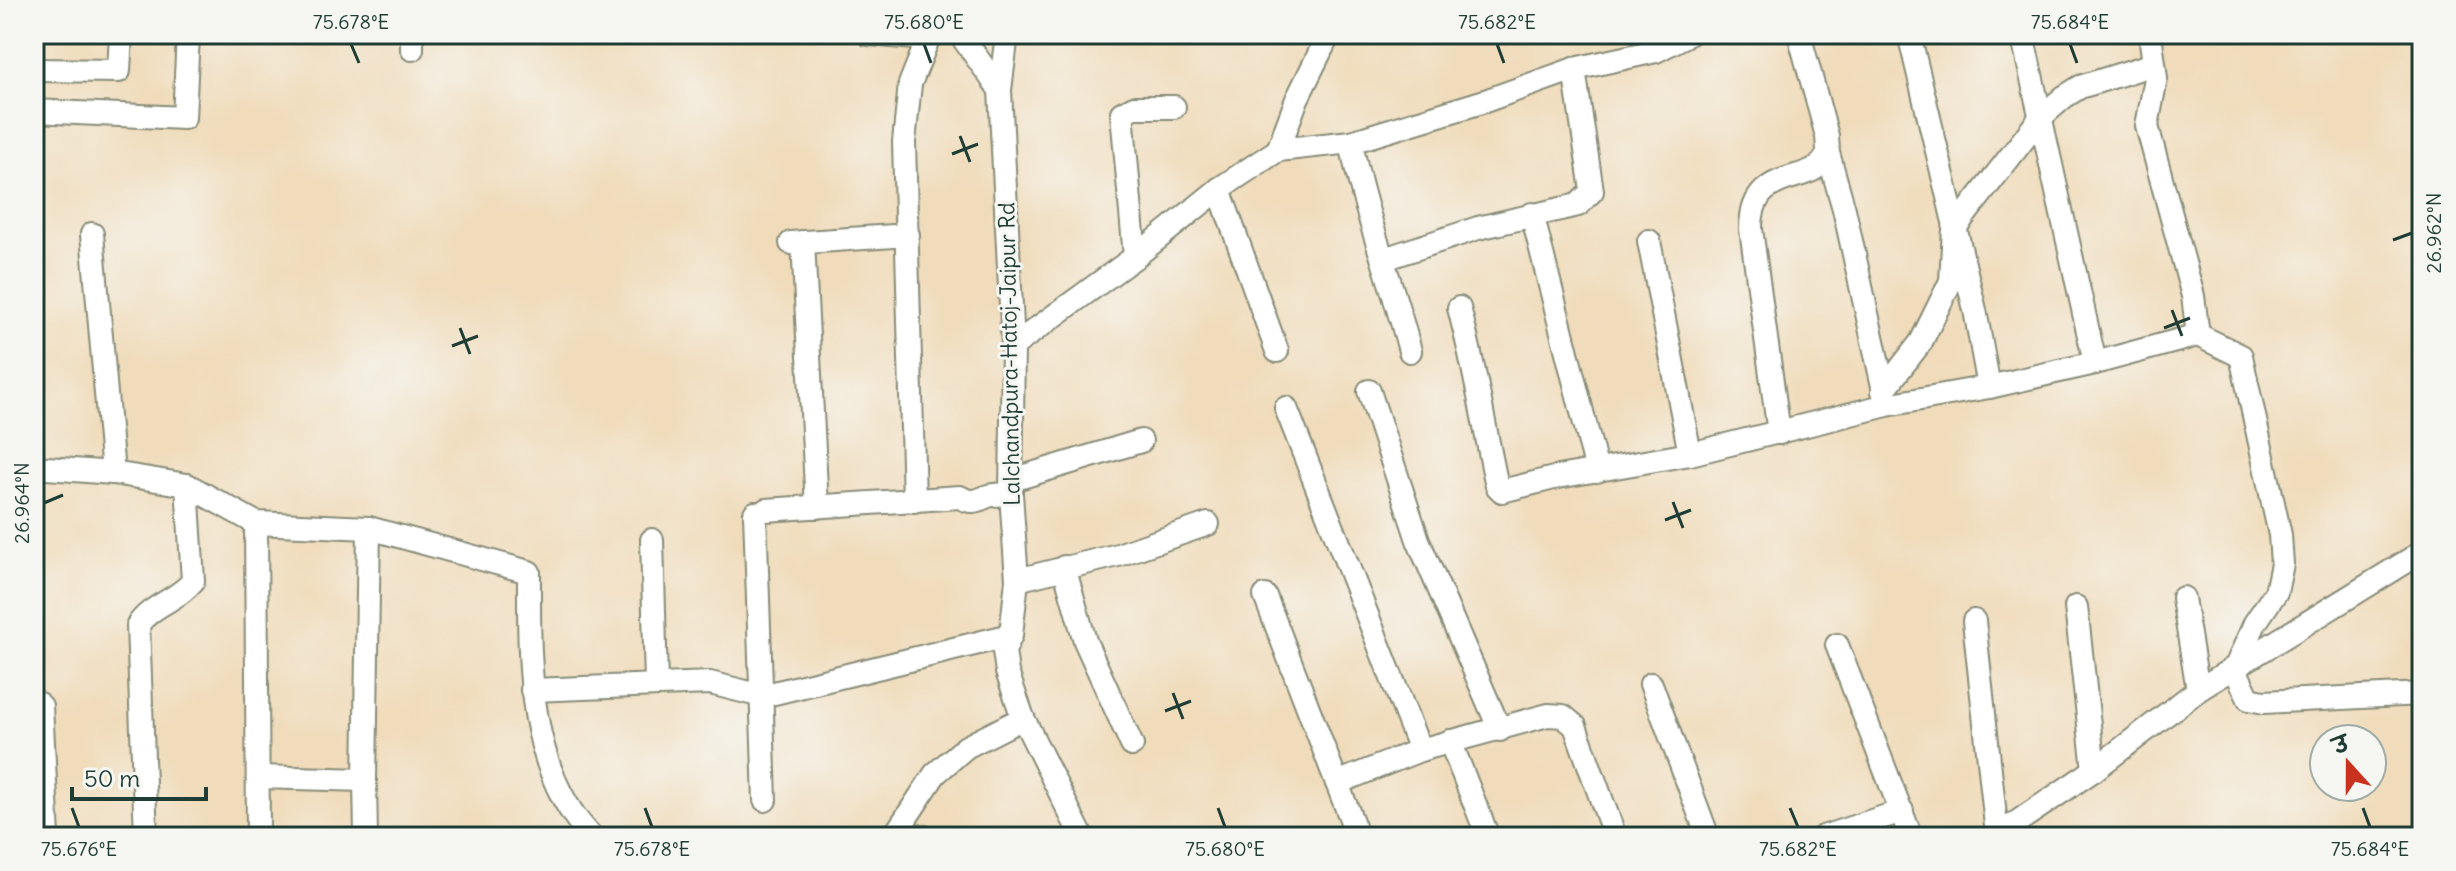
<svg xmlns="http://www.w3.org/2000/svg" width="2456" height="871" viewBox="0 0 2456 871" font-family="Delius,'Playpen Sans Deva',sans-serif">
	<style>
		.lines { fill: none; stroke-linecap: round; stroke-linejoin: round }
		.minor-casing { stroke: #888c78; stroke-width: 26 }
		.minor { stroke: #fff; stroke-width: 22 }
		.ticks { fill: none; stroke: #1f3d34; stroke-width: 3 }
		.labels { text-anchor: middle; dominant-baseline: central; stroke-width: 6; stroke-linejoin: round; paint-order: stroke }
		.street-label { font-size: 22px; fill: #1f3d34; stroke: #f6f6f2 }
		.neatline { fill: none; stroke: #1f3d34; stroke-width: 3 }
		.ticks-label { font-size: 20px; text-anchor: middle; fill: #1f3d34 }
	</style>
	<rect width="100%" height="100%" fill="#f6f6f2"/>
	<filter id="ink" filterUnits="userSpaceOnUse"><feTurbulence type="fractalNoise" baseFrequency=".0125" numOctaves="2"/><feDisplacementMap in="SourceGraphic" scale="16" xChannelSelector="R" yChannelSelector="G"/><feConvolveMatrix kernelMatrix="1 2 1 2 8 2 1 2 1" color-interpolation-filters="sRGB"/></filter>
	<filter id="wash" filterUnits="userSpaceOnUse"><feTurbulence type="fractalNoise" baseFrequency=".006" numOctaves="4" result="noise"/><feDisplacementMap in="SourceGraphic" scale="32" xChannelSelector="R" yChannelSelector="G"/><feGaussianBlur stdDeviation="1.8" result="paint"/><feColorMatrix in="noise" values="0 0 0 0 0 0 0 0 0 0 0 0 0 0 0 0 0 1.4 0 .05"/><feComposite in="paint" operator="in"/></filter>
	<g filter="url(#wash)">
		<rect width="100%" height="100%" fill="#f0dcbb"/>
	</g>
	<g filter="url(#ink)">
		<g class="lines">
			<defs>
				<g id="minor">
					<path d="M868,34l59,5"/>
					<path d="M960,34l40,56"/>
					<path d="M1007,34l-7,56 13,256 -2,148 6,86 -6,55 -7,16 3,21 16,46 59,119"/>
					<path d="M1909,34l66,276 14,77"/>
					<path d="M2022,34l73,329"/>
					<path d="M2150,34l6,44 -9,48 46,170 5,39"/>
					<path d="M412,49v-15"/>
					<path d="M34,70l85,1 2,-37"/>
					<path d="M34,111l150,7 4,-84"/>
					<path d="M1351,142c13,71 41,139 59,209"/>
					<path d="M1278,150l19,-51 32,-65"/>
					<path d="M1828,153l16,56 42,191"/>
					<path d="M1219,189l58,162"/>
					<path d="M1532,214l65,257"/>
					<path d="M92,234l21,239"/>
					<path d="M1649,241l41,213"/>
					<path d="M803,242l14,265"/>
					<path d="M791,243l117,-8"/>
					<path d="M1135,257l-13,-144 12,-6h40"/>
					<path d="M1384,259l94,-31 100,-23 14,-14 -18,-122"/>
					<path d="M1459,308c16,59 25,119 38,178l5,5 56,-14 132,-23 197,-49 102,-18 106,-24 103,-28 43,21 39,179 2,29 -6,28 -21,31 -20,46 14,30 15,3 158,-8"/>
					<path d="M1013,346l122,-89 84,-68 59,-39 73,-8 134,-41 89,-32 82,-18 33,-17"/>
					<path d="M1369,391l49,149 82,190"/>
					<path d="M1883,391l38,-49 30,-61 3,-52 87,-112 23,-20 16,-10 74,-23"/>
					<path d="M1286,408l134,342"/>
					<path d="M1779,433l-28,-204c0,-66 63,-41 76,-74 2,-5 0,-13 0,-19l-28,-102"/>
					<path d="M34,467l79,6 74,12 69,38 113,5 160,44c0,87 -3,198 63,265"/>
					<path d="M1012,480l129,-39"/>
					<path d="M914,501l-10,-359 6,-58 20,-50"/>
					<path d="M766,510l194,-13c12,7 16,4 28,-1 6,-2 16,-1 23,-2"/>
					<path d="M755,513l10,287"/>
					<path d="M256,523l2,314"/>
					<path d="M652,540l4,143"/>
					<path d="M1064,567l21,74 47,104"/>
					<path d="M1017,580l101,-25 90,-31"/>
					<path d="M1265,596l72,187"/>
					<path d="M2183,598l15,92"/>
					<path d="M2076,607l18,163"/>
					<path d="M1974,621l23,214"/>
					<path d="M1837,645l74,192"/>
					<path d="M1651,684l57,153"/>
					<path d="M532,690l178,-7 52,13 249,-61"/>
					<path d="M34,700l7,6 7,131"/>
					<path d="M1450,741l38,96"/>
					<path d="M259,777l106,3"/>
					<path d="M146,837l-8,-212c13,-20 40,-25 55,-44l-6,-96"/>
					<path d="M366,837l-1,-57 4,-252"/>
					<path d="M886,837l10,-4 39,-59 31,-27 57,-29"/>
					<path d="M897,837l-1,-4 29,4"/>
					<path d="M1358,837l-21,-54 83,-33 128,-35 15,1 12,10 40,111"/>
					<path d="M1823,837l79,-26"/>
					<path d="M1995,837l99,-67 104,-80 224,-138"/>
				</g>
			</defs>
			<!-- minor casing -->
			<use href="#minor" class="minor-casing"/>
			<!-- minor -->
			<use href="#minor" class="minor"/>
		</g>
	</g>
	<!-- ticks -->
	<path class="ticks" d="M351,44l8,19M924,44l7,19M1497,44l7,19M2070,44l7,19M960,136l10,26M952,154l26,-10M2393,240l19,-7M2172,310l10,26M460,328l10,26M2164,328l26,-10M452,346l26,-10M1673,502l10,26M44,503l19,-8M1665,520l26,-10M1173,693l10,26M1165,711l26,-10M72,808l7,19M645,808l7,19M1218,808l7,19M1790,808l8,19M2363,808l7,19"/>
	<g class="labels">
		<!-- street labels -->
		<g class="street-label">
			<text transform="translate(1009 354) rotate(-91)">Lalchandpura-Hatoj-Jaipur Rd</text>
		</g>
	</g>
	<!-- margin -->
	<rect width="2456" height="871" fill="none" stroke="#f6f6f2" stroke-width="88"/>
	<!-- north arrow -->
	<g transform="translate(2348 763) rotate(339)"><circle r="38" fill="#f6f6f2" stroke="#a0aca6" stroke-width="2"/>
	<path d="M0-6L14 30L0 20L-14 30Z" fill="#c8321e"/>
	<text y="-12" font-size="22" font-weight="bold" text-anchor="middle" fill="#1f3d34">उ</text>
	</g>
	<!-- scale -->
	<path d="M72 787v12h134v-12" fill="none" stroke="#1f3d34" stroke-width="4"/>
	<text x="84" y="787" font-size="24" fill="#1f3d34" stroke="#f6f6f2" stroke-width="6" paint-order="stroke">50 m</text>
	<rect x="44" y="44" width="2368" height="783" class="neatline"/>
	<g class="ticks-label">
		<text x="351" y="29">75.678°E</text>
		<text x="924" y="29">75.680°E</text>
		<text x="1497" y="29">75.682°E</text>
		<text x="2070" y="29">75.684°E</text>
		<text transform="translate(2434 233) rotate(-90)" y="7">26.962°N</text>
		<text transform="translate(22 503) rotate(-90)" y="7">26.964°N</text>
		<text x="79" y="856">75.676°E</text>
		<text x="652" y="856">75.678°E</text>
		<text x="1225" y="856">75.680°E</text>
		<text x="1798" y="856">75.682°E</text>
		<text x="2370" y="856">75.684°E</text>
	</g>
</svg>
